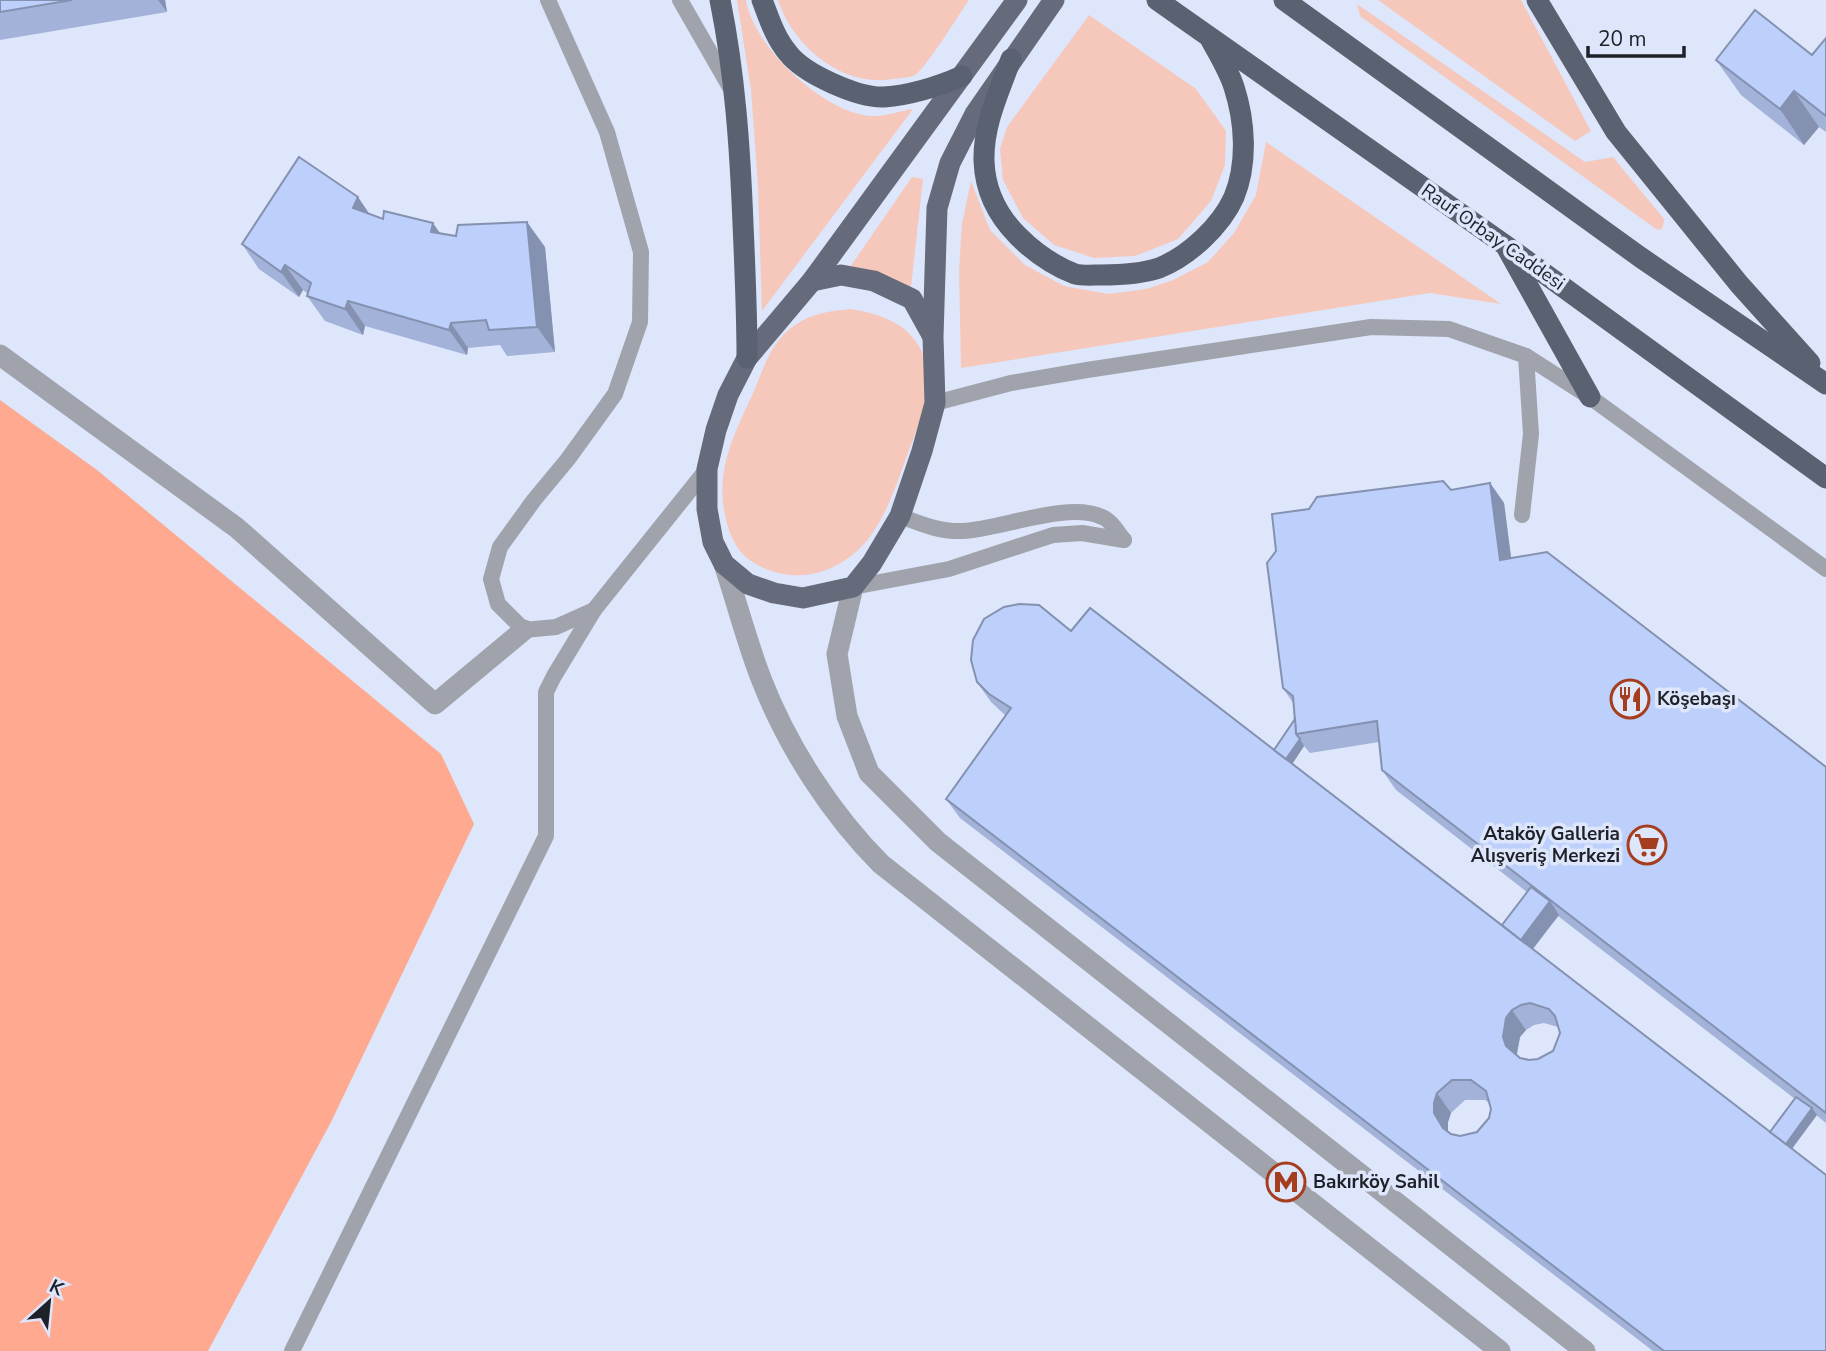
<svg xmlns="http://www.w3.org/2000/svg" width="1826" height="1351" viewBox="0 0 1826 1351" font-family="'Nunito Sans',sans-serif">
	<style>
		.green { fill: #f5c8bb }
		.water { fill: #fea990 }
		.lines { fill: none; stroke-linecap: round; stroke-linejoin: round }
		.service { stroke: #a0a3ac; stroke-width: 16 }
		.pedestrian { stroke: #a0a3ac; stroke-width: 21 }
		.tertiary { stroke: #a0a3ac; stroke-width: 21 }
		.primary { stroke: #656b7a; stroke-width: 21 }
		.trunk { stroke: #5a6271; stroke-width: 21 }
		.wall { fill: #a3b2d8; fill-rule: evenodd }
		.shaded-wall { fill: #8491b0 }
		.building { fill: #bdcffb; stroke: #8491b0; stroke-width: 2; fill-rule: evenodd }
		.labels { text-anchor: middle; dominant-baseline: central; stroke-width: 7; stroke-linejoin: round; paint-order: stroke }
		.street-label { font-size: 19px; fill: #1e2128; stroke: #dee6fb }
		.poi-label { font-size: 19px; font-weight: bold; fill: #1e2128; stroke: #dee6fb; text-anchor: start }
	</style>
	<rect width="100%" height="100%" fill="#dee6fb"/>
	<!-- green -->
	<g class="green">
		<path d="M737,0h9c7,46 77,113 125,116 13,1 29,-5 42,-7l-151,202 -4,-125 -7,-96z"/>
		<path d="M778,0h191c-10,14 -43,68 -54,75 -5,3 -16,3 -22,4 -51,9 -100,-33 -115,-79z"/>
		<path d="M1378,0h143l70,131 -16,10z"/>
		<path d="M1357,4l228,158 28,-5 51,62 -1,8 -3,3 -4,-1 -296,-213z"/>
		<path d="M1089,15l107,74 30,42 -1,34 -14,36 -33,38 -43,17 -41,2 -40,-13 -31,-27 -20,-38 -3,-31 7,-22z"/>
		<path d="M1266,142l235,162 -71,-11 -469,75 -2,-98 3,-46 9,-43 19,49 35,35 39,21 45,8 37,-5 27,-9 35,-18 26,-29 22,-38z"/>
		<path d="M912,177l11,2 -13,117 -62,-26z"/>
		<path d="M851,309c28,5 56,13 70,41 15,32 -1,72 -13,103 -9,24 -17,50 -31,73 -27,47 -85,66 -130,32 -9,-7 -16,-21 -19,-31 -16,-52 5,-90 26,-136 10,-24 18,-51 41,-66 17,-12 36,-14 56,-16z"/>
	</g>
	<!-- water -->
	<path class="water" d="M0,400l97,70 344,284 33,70 -143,298 -123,229h-208z"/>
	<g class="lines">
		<!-- service -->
		<g class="service">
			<path d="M548,0l59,132 34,120 -1,70 -25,72 -47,65 -34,41 -34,47 -9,32 7,25 26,26 32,-3 38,-17 113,-141"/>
			<path d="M680,0l51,89"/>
			<path d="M935,403l76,-20 76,-13 284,-43 78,2 77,27 64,41 236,172"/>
			<path d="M1522,515l9,-81 -5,-78"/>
			<path d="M900,516c21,8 40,16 63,15 38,-2 105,-30 139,-14 9,3 16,16 22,23"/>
			<path d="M853,587l96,-18 104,-34 29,-2 42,7"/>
			<path d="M292,1351l254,-515v-144l8,-16 40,-66"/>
		</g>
		<!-- pedestrian -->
		<path class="pedestrian" d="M0,355l237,173 198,176 89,-74"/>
		<!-- tertiary -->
		<g class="tertiary">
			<path d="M724,564c13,39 23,79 38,117 26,66 69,133 119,183l619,487"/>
			<path d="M853,587l-16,67 10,62 22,57 69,69 647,509"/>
		</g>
		<!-- primary -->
		<g class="primary">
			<path d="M1017,0l-205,281 -65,77 -19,37 -12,35 -9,39v40l6,33 11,22 24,20 26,9 29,5 50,-11 19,-24 28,-47 22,-65 13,-48 -2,-66 4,-129 13,-45 25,-49 79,-114"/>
			<path d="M812,281l29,-6 33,6 38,18 20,36"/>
		</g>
		<!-- trunk -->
		<g class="trunk">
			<path d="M720,0c15,74 20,148 23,224 2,45 4,89 4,134"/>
			<path d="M762,0c7,18 13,38 26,53 16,21 70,45 96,44 27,-2 53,-10 78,-21"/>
			<path d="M1157,0l348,245 321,233"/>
			<path d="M1284,0l356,257 186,127"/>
			<path d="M1537,0l79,132 123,152 71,79"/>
			<path d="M1011,59c-12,33 -28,66 -27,102 1,29 14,55 34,75 15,15 36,30 57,38 7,2 18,1 26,1 19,0 40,-1 58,-7 30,-12 62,-42 75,-71 14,-34 11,-76 0,-110 -5,-16 -15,-32 -23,-47"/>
			<path d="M1508,250l82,147"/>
		</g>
	</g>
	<!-- wall -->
	<g class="wall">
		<path d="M0,0h165l2,12 -167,28z"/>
		<path d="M1826,38v94l-7,-5 -15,18 -63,-50 -25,-35 96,-5z"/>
		<path d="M370,215l13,4 73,17 89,11 10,105 -48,4 -7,-11 -32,3 -1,7 -102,-29 -2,9 -38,-14 -18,-25 1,-2 -5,-4 -4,7 -40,-28 -17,-25z"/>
		<path d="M1490,483l14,20 7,55 315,209v356l-10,-8 -24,34 34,202h-173l-693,-533 -14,-19 60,-83 -15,-14 -14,-20 94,-51 203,119 21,-31 -2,-16 -10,-15 168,-198zM1379,742l3,28 14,20 131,102 -25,33 -210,-161 12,-18 6,7zM1558,916l237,183 -25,33 -237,-183zM1544,1023l14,4 2,6 -7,18 -15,8 -9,1 -9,-2 -3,-3 3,-18 6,-7 8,-5zM1465,1100h20l4,3 2,6 -2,9 -12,14 -17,4 -9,-2 -3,-3v-9l3,-9z"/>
	</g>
	<!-- shaded-wall -->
	<g class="shaded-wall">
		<path d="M158,0h7l2,12z"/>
		<path d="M1794,91l25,36 -15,18 -24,-36z"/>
		<path d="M358,197l17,25 -22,-14z"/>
		<path d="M527,222l18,25 10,105 -18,-25z"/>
		<path d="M433,223l18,26 -20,-17z"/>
		<path d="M285,265l18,25 -4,7 -18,-25z"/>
		<path d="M348,301l17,25 -2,9 -18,-26z"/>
		<path d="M451,323l17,25 -1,7 -18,-25z"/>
		<path d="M1490,483l14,20 10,77 -14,-20z"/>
		<path d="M1300,739l4,7 -15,23 -4,-7z"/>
		<path d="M1550,901l9,14 -31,40 -9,-13z"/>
		<path d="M1512,1010l14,20 -6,7 -4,20 -10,-11 -3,-9 3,-19z"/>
		<path d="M1437,1093l14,20 -3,9v10l-5,-4 -9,-15v-10z"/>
		<path d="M1812,1108l5,7 -29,39 -5,-7z"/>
	</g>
	<!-- building -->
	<g class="building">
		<path d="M0,0h72l-72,12z"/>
		<path d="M1755,10l57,45 14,-17v78l-32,-25 -14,18 -64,-49z"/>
		<path d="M299,157l59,40 -5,11 30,11 1,-8 49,12 -2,9 25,4 2,-11 69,-3 10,105 -48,3 -3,-10 -35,3 -2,7 -101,-29 -3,8 -38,-13 4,-13 -26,-18 -4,7 -39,-28z"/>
		<path d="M1443,481l8,9 39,-7 10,77 47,-8 279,215v346l-444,-343 -5,-49 -81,13 -3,-38 -10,-8 -16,-125 9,-12 -4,-37 37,-5 8,-12z"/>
		<path d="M1019,604l20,1 32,26 19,-23 736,567v176h-162l-718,-552 65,-91 -22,-14 -12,-12 -6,-22 2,-20 11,-21 20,-12zM1530,1003l19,6 6,7 5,17 -7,18 -15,8 -9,1 -9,-2 -14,-12 -3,-9 3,-19 6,-8 9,-5zM1452,1080h19l15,11 5,18 -2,9 -12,14 -17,4 -9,-2 -8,-6 -9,-15v-10l3,-10z"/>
		<path d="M1295,719l1,15 4,5 -14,20 -12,-9z"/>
		<path d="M1531,887l19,14 -29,39 -19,-15z"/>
		<path d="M1796,1097l16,11 -26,36 -16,-12z"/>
	</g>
	<!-- icons -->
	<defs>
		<symbol id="restaurant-ring" viewBox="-11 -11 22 22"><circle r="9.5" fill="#dee6fb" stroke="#a53e1f" stroke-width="1.5"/><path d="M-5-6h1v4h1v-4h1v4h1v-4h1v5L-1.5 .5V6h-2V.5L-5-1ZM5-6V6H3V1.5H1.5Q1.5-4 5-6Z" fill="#a53e1f"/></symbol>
		<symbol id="supermarket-ring" viewBox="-11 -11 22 22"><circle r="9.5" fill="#dee6fb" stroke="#a53e1f" stroke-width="1.5"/><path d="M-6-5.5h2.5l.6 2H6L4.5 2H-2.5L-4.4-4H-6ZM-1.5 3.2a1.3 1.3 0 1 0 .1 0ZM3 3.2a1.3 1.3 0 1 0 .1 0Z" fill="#a53e1f"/></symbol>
		<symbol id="metro-ring" viewBox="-11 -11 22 22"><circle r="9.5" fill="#dee6fb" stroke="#a53e1f" stroke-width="1.5"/><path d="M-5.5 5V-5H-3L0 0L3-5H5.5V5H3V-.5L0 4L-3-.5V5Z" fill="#a53e1f"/></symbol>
	</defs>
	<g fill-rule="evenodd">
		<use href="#restaurant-ring" x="1608" y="677" width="44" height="44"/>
		<use href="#supermarket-ring" x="1625" y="823" width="44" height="44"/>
		<use href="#metro-ring" x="1264" y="1160" width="44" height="44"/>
	</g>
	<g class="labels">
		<!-- street labels -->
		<g class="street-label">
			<text transform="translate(1493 237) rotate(35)">Rauf Orbay Caddesi</text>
		</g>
		<!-- poi labels -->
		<g class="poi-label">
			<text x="1657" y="699">Köşebaşı</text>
			<text x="1620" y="834" text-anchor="end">Ataköy Galleria<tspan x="1620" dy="22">Alışveriş Merkezi</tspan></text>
			<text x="1313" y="1182">Bakırköy Sahil</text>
		</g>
	</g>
	<!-- north arrow -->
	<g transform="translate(49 1302) rotate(27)" stroke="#dee6fb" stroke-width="5" paint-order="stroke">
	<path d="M0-5L12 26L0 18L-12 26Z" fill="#1e2128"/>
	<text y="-10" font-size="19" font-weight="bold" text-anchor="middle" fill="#1e2128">K</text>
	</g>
	<!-- scale -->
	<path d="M1588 46v10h96v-10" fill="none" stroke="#1e2128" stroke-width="3.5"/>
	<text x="1598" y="46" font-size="21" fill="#1e2128" stroke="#dee6fb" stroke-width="5" paint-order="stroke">20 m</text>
</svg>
